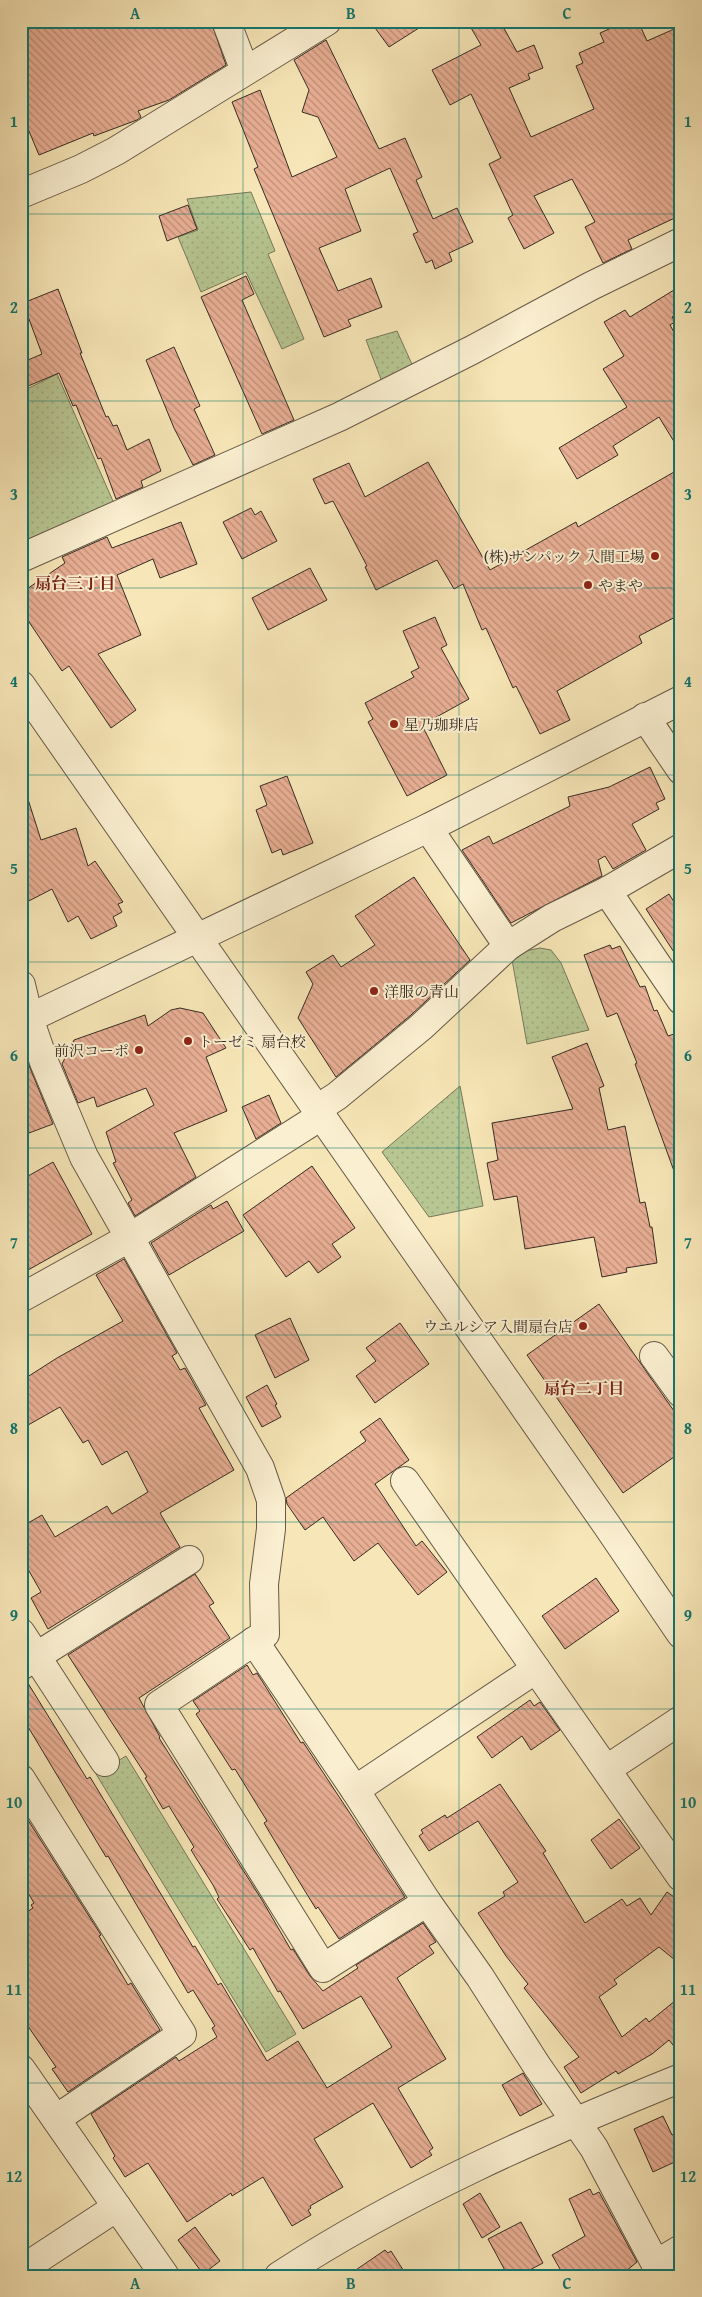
<svg xmlns="http://www.w3.org/2000/svg" width="702" height="2297" viewBox="0 0 702 2297" font-family="'Gentium Book Plus','Noto Serif JP',serif">
	<style>
		.grass { fill: url(#grass-dots); stroke: #77795b }
		.building { fill: url(#building-back-hatch); stroke: #372c24 }
		.lines { fill: none; stroke-linecap: round; stroke-linejoin: round }
		.minor-casing { stroke: #675a49; stroke-width: 30 }
		.minor { stroke: #faefd0; stroke-width: 28 }
		.grid { fill: none; stroke: #0f766e; stroke-width: 1; stroke-opacity: 0.55 }
		.poi-dot { fill: #8f2418; stroke: #faefd0; stroke-width: 2 }
		.labels { text-anchor: middle; dominant-baseline: central; stroke-width: 4; stroke-linejoin: round; paint-order: stroke }
		.poi-label { font-size: 15px; fill: #372c24; stroke: #faefd0; text-anchor: start }
		.neighbourhood-label { font-size: 16px; font-weight: bold; fill: #7a1f14; stroke: #faefd0 }
		.neatline { fill: none; stroke: #0f766e; stroke-width: 2 }
		.grid-label { font-size: 16px; text-anchor: middle; font-weight: bold; fill: #0f766e }
	</style>
	<defs>
		<pattern id="grass-dots" width="8" height="8" patternUnits="userSpaceOnUse" patternTransform="scale(1.25)"><rect width="8" height="8" fill="#b7c692"/><path d="M2 2h.1M6 6h.1" fill="none" stroke="#9eaa7e" stroke-width="1.8" stroke-linecap="round"/></pattern>
		<pattern id="building-back-hatch" width="6" height="6" patternUnits="userSpaceOnUse" patternTransform="scale(1.25)"><rect width="6" height="6" fill="#e9af95"/><path d="M-1 5l2 2M0 0l6 6M5-1l2 2" fill="none" stroke="#be8f79"/></pattern>
	</defs>
	<rect width="100%" height="100%" fill="#f7e6b7"/>
	<filter id="stains"><feTurbulence type="fractalNoise" baseFrequency=".004" numOctaves="4"/><feColorMatrix values="0 0 0 0 .2 0 0 0 0 .09 0 0 0 0 .02 0 0 0 .5 -.17"/></filter>
	<radialGradient id="worn" r=".72"><stop offset=".6" stop-color="#630" stop-opacity="0"/><stop offset="1" stop-color="#630" stop-opacity=".3"/></radialGradient>
	<!-- grass -->
	<g class="grass">
		<path d="M251,192l24,59 -7,3 36,85 -22,10 -36,-77 -45,20 -23,-55 20,-7 -11,-31z"/>
		<path d="M397,331l18,40 -31,16 -18,-47z"/>
		<path d="M57,374l59,134 -95,42v-158z"/>
		<path d="M540,948l11,2 10,13 28,67 -62,14 -16,-90z"/>
		<path d="M460,1086l23,120 -54,11 -47,-65z"/>
		<path d="M126,1756l170,278 -30,18 -170,-278z"/>
	</g>
	<!-- building -->
	<g class="building">
		<path d="M21,21h145l2,6 15,-6h28l15,44 -57,35 -31,11 3,6 -4,3 -43,16 -1,-3 -54,22 -18,-43z"/>
		<path d="M370,21h60l-41,26z"/>
		<path d="M467,21h33l17,31 17,-7 9,23 -15,6 2,5 -21,9 22,49 63,-28 -18,-43 7,-3 -4,-10 25,-11 -4,-9 27,-12h11l9,20 34,-15v189l-53,25 4,9 -29,14 -18,-36 10,-5 -23,-43 -38,17 20,37 -30,16 -16,-31 5,-3 -24,-51 12,-6 -30,-64 -21,11 -18,-35 49,-25z"/>
		<path d="M326,40l53,109 26,-11 17,39 -6,3 17,39 24,-11 16,34 -24,11 3,8 -17,8 -3,-9 -6,3 -13,-29 5,-2 -28,-64 -45,21 16,42 -42,17 19,43 33,-13 11,29 -34,13 3,6 -27,11 -70,-168 4,-2 -26,-65 28,-12 32,87 45,-20 -19,-40 -16,-5 7,-22 -15,-30z"/>
		<path d="M188,205l9,24 -30,12 -8,-25z"/>
		<path d="M246,276l8,18 -12,6 52,120 -32,14 -61,-137z"/>
		<path d="M58,289l24,64h-2l26,64 2,-1 5,10 4,-1 10,25 22,-11 12,32 -20,10 2,6 -27,12 -15,-41 -3,1 -22,-54 -3,1 -14,-33 -38,16v-26l21,-9 -19,-51z"/>
		<path d="M674,290l7,12v10l-9,5 3,5 -5,3 11,20v108l-22,-36 -46,29 5,9 -41,24 -18,-31 68,-41 -24,-38 21,-13 -20,-34 21,-12 5,7z"/>
		<path d="M174,347l26,59 -6,3 21,46 -22,10 -19,-37 -28,-68z"/>
		<path d="M428,462l62,108 86,-48 2,5 103,-59v146l-42,22 3,7 -85,48 13,29 -30,14 -24,-48 -3,2 -27,-60 -4,2 -19,-46 -9,5 -17,-29 -61,30 -11,-23 2,-1 -34,-65 -8,3 -12,-25 36,-16 16,34z"/>
		<path d="M251,508l4,7 6,-4 16,30 -35,18 -19,-37z"/>
		<path d="M181,522l16,42 -37,14 -7,-19 -36,16 24,60 -43,19 38,56 -25,18 -42,-62 -7,5 -41,-61v-17l44,-30 -3,-6 45,-20 5,11z"/>
		<path d="M310,568l17,32 -59,30 -16,-32z"/>
		<path d="M435,617l12,28 -6,3 28,51 -47,26 25,50 -40,21 -39,-74 5,-3 -8,-16 49,-26 -3,-5 8,-4 -16,-37z"/>
		<path d="M650,767l15,32 -9,4 3,6 -27,15 14,26 -33,19 -8,-13 -7,4 4,16 -91,47 -49,-73 27,-14 4,8 77,-38 -2,-9 41,-10z"/>
		<path d="M287,776l26,67 -30,12 -2,-6 -9,4 -16,-43 11,-5 -7,-19z"/>
		<path d="M26,793l15,47 35,-12 12,38 7,-5 28,41 -5,2 4,8 -9,5 4,9 -26,13 -13,-23 -10,6 -16,-33 -31,16v-111z"/>
		<path d="M414,877l56,83 -59,55 -75,62 -38,-59 15,-34 -7,-12 27,-17 8,12 34,-22 -20,-29z"/>
		<path d="M669,894l12,19v50l-35,-54z"/>
		<path d="M610,945l2,4 8,-3 20,41 5,-1 9,25 3,-1 11,26 6,-2 7,16v132h-3l-43,-118 2,-1 -20,-50 -10,4 -23,-62z"/>
		<path d="M180,1008l23,5 23,35 -20,9 21,54 -53,22 22,44 -61,39 -7,-13 4,-3 -19,-37 3,-1 -10,-30 48,-27 -8,-17 -49,19 -3,-10 -16,6 -16,-39 12,-24 71,-25 3,11 23,-16z"/>
		<path d="M587,1043l17,43 -5,2 9,42 17,-4 15,77 5,-1 5,25h2l5,36 -31,5 1,4 -25,5 -8,-40 -69,12 -8,-53 -23,4 -7,-37 11,-3 -6,-37 81,-14 -21,-52z"/>
		<path d="M21,1046l32,78 -32,12z"/>
		<path d="M269,1095l12,28 -25,16 -14,-32z"/>
		<path d="M53,1162l39,72 -71,40v-94z"/>
		<path d="M312,1166l43,62 -23,16 9,13 -23,16 -9,-12 -23,16 -43,-62z"/>
		<path d="M227,1201l17,30 -75,44 -18,-32 60,-38 2,4z"/>
		<path d="M124,1259l53,94 -5,3 8,14 5,-2 21,37 -7,3 35,62 -74,43 20,34 -132,82 -17,-31 10,-6 -20,-35v-30l21,-12 13,22 52,-31 5,8 36,-22 -21,-41 -25,14 -14,-25 -5,3 -23,-36 -39,22v-48l36,-23 66,-37 -27,-46z"/>
		<path d="M599,1304l82,117v31l-58,41 -96,-138z"/>
		<path d="M290,1318l19,42 -34,18 -20,-43z"/>
		<path d="M400,1323l29,41 -54,39 -19,-27 20,-15 -10,-13z"/>
		<path d="M267,1385l10,19 -2,1 6,12 -19,10 -16,-30z"/>
		<path d="M380,1418l29,42 -34,24 41,62 6,-5 25,31 -29,23 -40,-52 -24,18 -31,-44 -18,13 -18,-26 -1,-6 80,-57 -6,-9z"/>
		<path d="M195,1574l19,29 -5,3 21,32 -91,60 21,39 -1,1 103,162 29,50 2,-1 17,27 13,15 35,-23 -2,-3 67,-42 13,19 -7,4 5,7 -37,25 49,81 -48,29 35,60 -4,3 3,4 -21,13 -38,-65 -59,36 29,48 -33,19 1,2 -3,2 3,5 -19,11 -29,-49 -31,19 -1,-3 -44,29 -39,-59 -23,14 -12,-19 2,-2 -24,-42 85,-57 3,4 38,-24 -5,-9 3,-2 -22,-36 -5,3 -80,-137 -2,1 -85,-142v-33l5,-2 61,99 3,-2 103,170 2,-1 23,39 3,-2 46,78 31,-20 29,47 65,-41 -31,-51 -58,33 -23,-38 -2,1 -25,-44 -3,2 -33,-51 2,-2 -6,-12 -22,-35 3,-3 -25,-41 -6,3 -18,-31 2,-1 -79,-122z"/>
		<path d="M596,1578l23,33 -54,38 -23,-33z"/>
		<path d="M247,1665l6,10 4,-2 44,70 2,-1 102,155 -66,42 -21,-32 -2,2 -27,-44 -25,-42 3,-2 -32,-52 -3,1 -36,-56 4,-3 -7,-10z"/>
		<path d="M530,1700l4,6 6,-4 20,28 -29,20 -9,-14 -30,22 -15,-21z"/>
		<path d="M500,1784l46,67 -3,2 42,70 37,-24 5,7 13,-8 11,17 16,-23 14,10v63l-22,-18 -45,33 3,4 -18,13 23,40 24,-19 3,4 32,-26v59l-12,-15 -17,14 -34,20 -2,-3 -35,22 -17,-26 15,-10 -55,-69 4,-4 -22,-28 -28,-43 27,-17 -2,-4 15,-10 -40,-61 -49,30 -10,-15 4,-3 -2,-3 24,-15 2,3z"/>
		<path d="M21,1809l80,126 -2,1 29,49 3,-2 29,47 -92,62 -16,-23 4,-2 -35,-51v-100l12,-8 -2,-3 3,-2 -13,-22z"/>
		<path d="M619,1819l21,29 -29,21 -20,-29z"/>
		<path d="M523,2073l19,31 -22,12 -18,-31z"/>
		<path d="M663,2116l9,19 9,-4v28l-28,13 -19,-43z"/>
		<path d="M590,2189l3,6 6,-3 38,70 -17,14h-56l-12,-21 33,-19 -16,-37z"/>
		<path d="M480,2193l20,34 -18,11 -19,-34z"/>
		<path d="M521,2222l22,41 -25,13h-10l-20,-37z"/>
		<path d="M195,2227l25,34 -17,13 -25,-34z"/>
		<path d="M385,2250l3,3 3,-2 16,25h-60z"/>
	</g>
	<g class="lines">
		<defs>
			<g id="minor">
				<path d="M226,21l19,50"/>
				<path d="M21,194l60,-25 35,-18 211,-130"/>
				<path d="M21,558l318,-141 133,-67 119,-64 90,-44"/>
				<path d="M21,685l585,839 75,110"/>
				<path d="M645,717l36,53"/>
				<path d="M428,828l80,118"/>
				<path d="M607,891l74,109"/>
				<path d="M21,985l8,33 15,44 40,95 176,311 11,32v29l-7,55 1,50 -106,71 164,263 104,-66"/>
				<path d="M21,1022l407,-194 253,-128"/>
				<path d="M317,1109l20,-13 84,-69 87,-81 44,-28 55,-27 74,-43"/>
				<path d="M21,1298l108,-60 192,-122"/>
				<path d="M654,1356l27,37"/>
				<path d="M405,1481l131,188"/>
				<path d="M21,1633l84,129"/>
				<path d="M254,1641l101,149 72,112 53,75 57,89 57,82 68,128"/>
				<path d="M21,1666l168,-106"/>
				<path d="M607,1769l74,-49"/>
				<path d="M21,1779l161,255 -126,85"/>
				<path d="M355,1790l181,-121 145,208"/>
				<path d="M21,2069l144,207"/>
				<path d="M656,2264l25,-15"/>
				<path d="M21,2270l96,-63"/>
				<path d="M279,2276c126,-82 263,-142 402,-198"/>
			</g>
		</defs>
		<!-- minor casing -->
		<use href="#minor" class="minor-casing"/>
		<!-- minor -->
		<use href="#minor" class="minor"/>
	</g>
	<!-- grid -->
	<path class="grid" d="M243,21v2255M459,21v2255M21,214h660M21,401h660M21,588h660M21,775h660M21,962h660M21,1148h660M21,1335h660M21,1522h660M21,1709h660M21,1896h660M21,2083h660"/>
	<!-- markers -->
	<g class="poi-dot">
		<circle cx="655" cy="556" r="5"/>
		<circle cx="588" cy="585" r="5"/>
		<circle cx="394" cy="724" r="5"/>
		<circle cx="374" cy="991" r="5"/>
		<circle cx="188" cy="1041" r="5"/>
		<circle cx="139" cy="1050" r="5"/>
		<circle cx="583" cy="1326" r="5"/>
	</g>
	<g class="labels">
		<!-- poi labels -->
		<g class="poi-label">
			<text x="645" y="556" text-anchor="end">(株)サンパック 入間工場</text>
			<text x="598" y="585">やまや</text>
			<text x="404" y="724">星乃珈琲店</text>
			<text x="384" y="991">洋服の青山</text>
			<text x="198" y="1041">トーゼミ 扇台校</text>
			<text x="129" y="1050" text-anchor="end">前沢コーポ</text>
			<text x="573" y="1326" text-anchor="end">ウエルシア入間扇台店</text>
		</g>
		<!-- neighbourhood labels -->
		<g class="neighbourhood-label">
			<text x="75" y="583">扇台三丁目</text>
			<text x="584" y="1388">扇台二丁目</text>
		</g>
	</g>
	<!-- margin -->
	<rect width="702" height="2297" fill="none" stroke="#f7e6b7" stroke-width="55"/>
	<rect x="28" y="28" width="646" height="2242" class="neatline"/>
	<g class="grid-label">
		<text x="135" y="19">A</text>
		<text x="351" y="19">B</text>
		<text x="567" y="19">C</text>
		<text x="14" y="127">1</text>
		<text x="688" y="127">1</text>
		<text x="14" y="313">2</text>
		<text x="688" y="313">2</text>
		<text x="14" y="500">3</text>
		<text x="688" y="500">3</text>
		<text x="14" y="687">4</text>
		<text x="688" y="687">4</text>
		<text x="14" y="874">5</text>
		<text x="688" y="874">5</text>
		<text x="14" y="1061">6</text>
		<text x="688" y="1061">6</text>
		<text x="14" y="1248">7</text>
		<text x="688" y="1248">7</text>
		<text x="14" y="1434">8</text>
		<text x="688" y="1434">8</text>
		<text x="14" y="1621">9</text>
		<text x="688" y="1621">9</text>
		<text x="14" y="1808">10</text>
		<text x="688" y="1808">10</text>
		<text x="14" y="1995">11</text>
		<text x="688" y="1995">11</text>
		<text x="14" y="2182">12</text>
		<text x="688" y="2182">12</text>
		<text x="135" y="2289">A</text>
		<text x="351" y="2289">B</text>
		<text x="567" y="2289">C</text>
	</g>
	<rect width="100%" height="100%" filter="url(#stains)"/>
	<rect width="100%" height="100%" fill="url(#worn)"/>
</svg>
